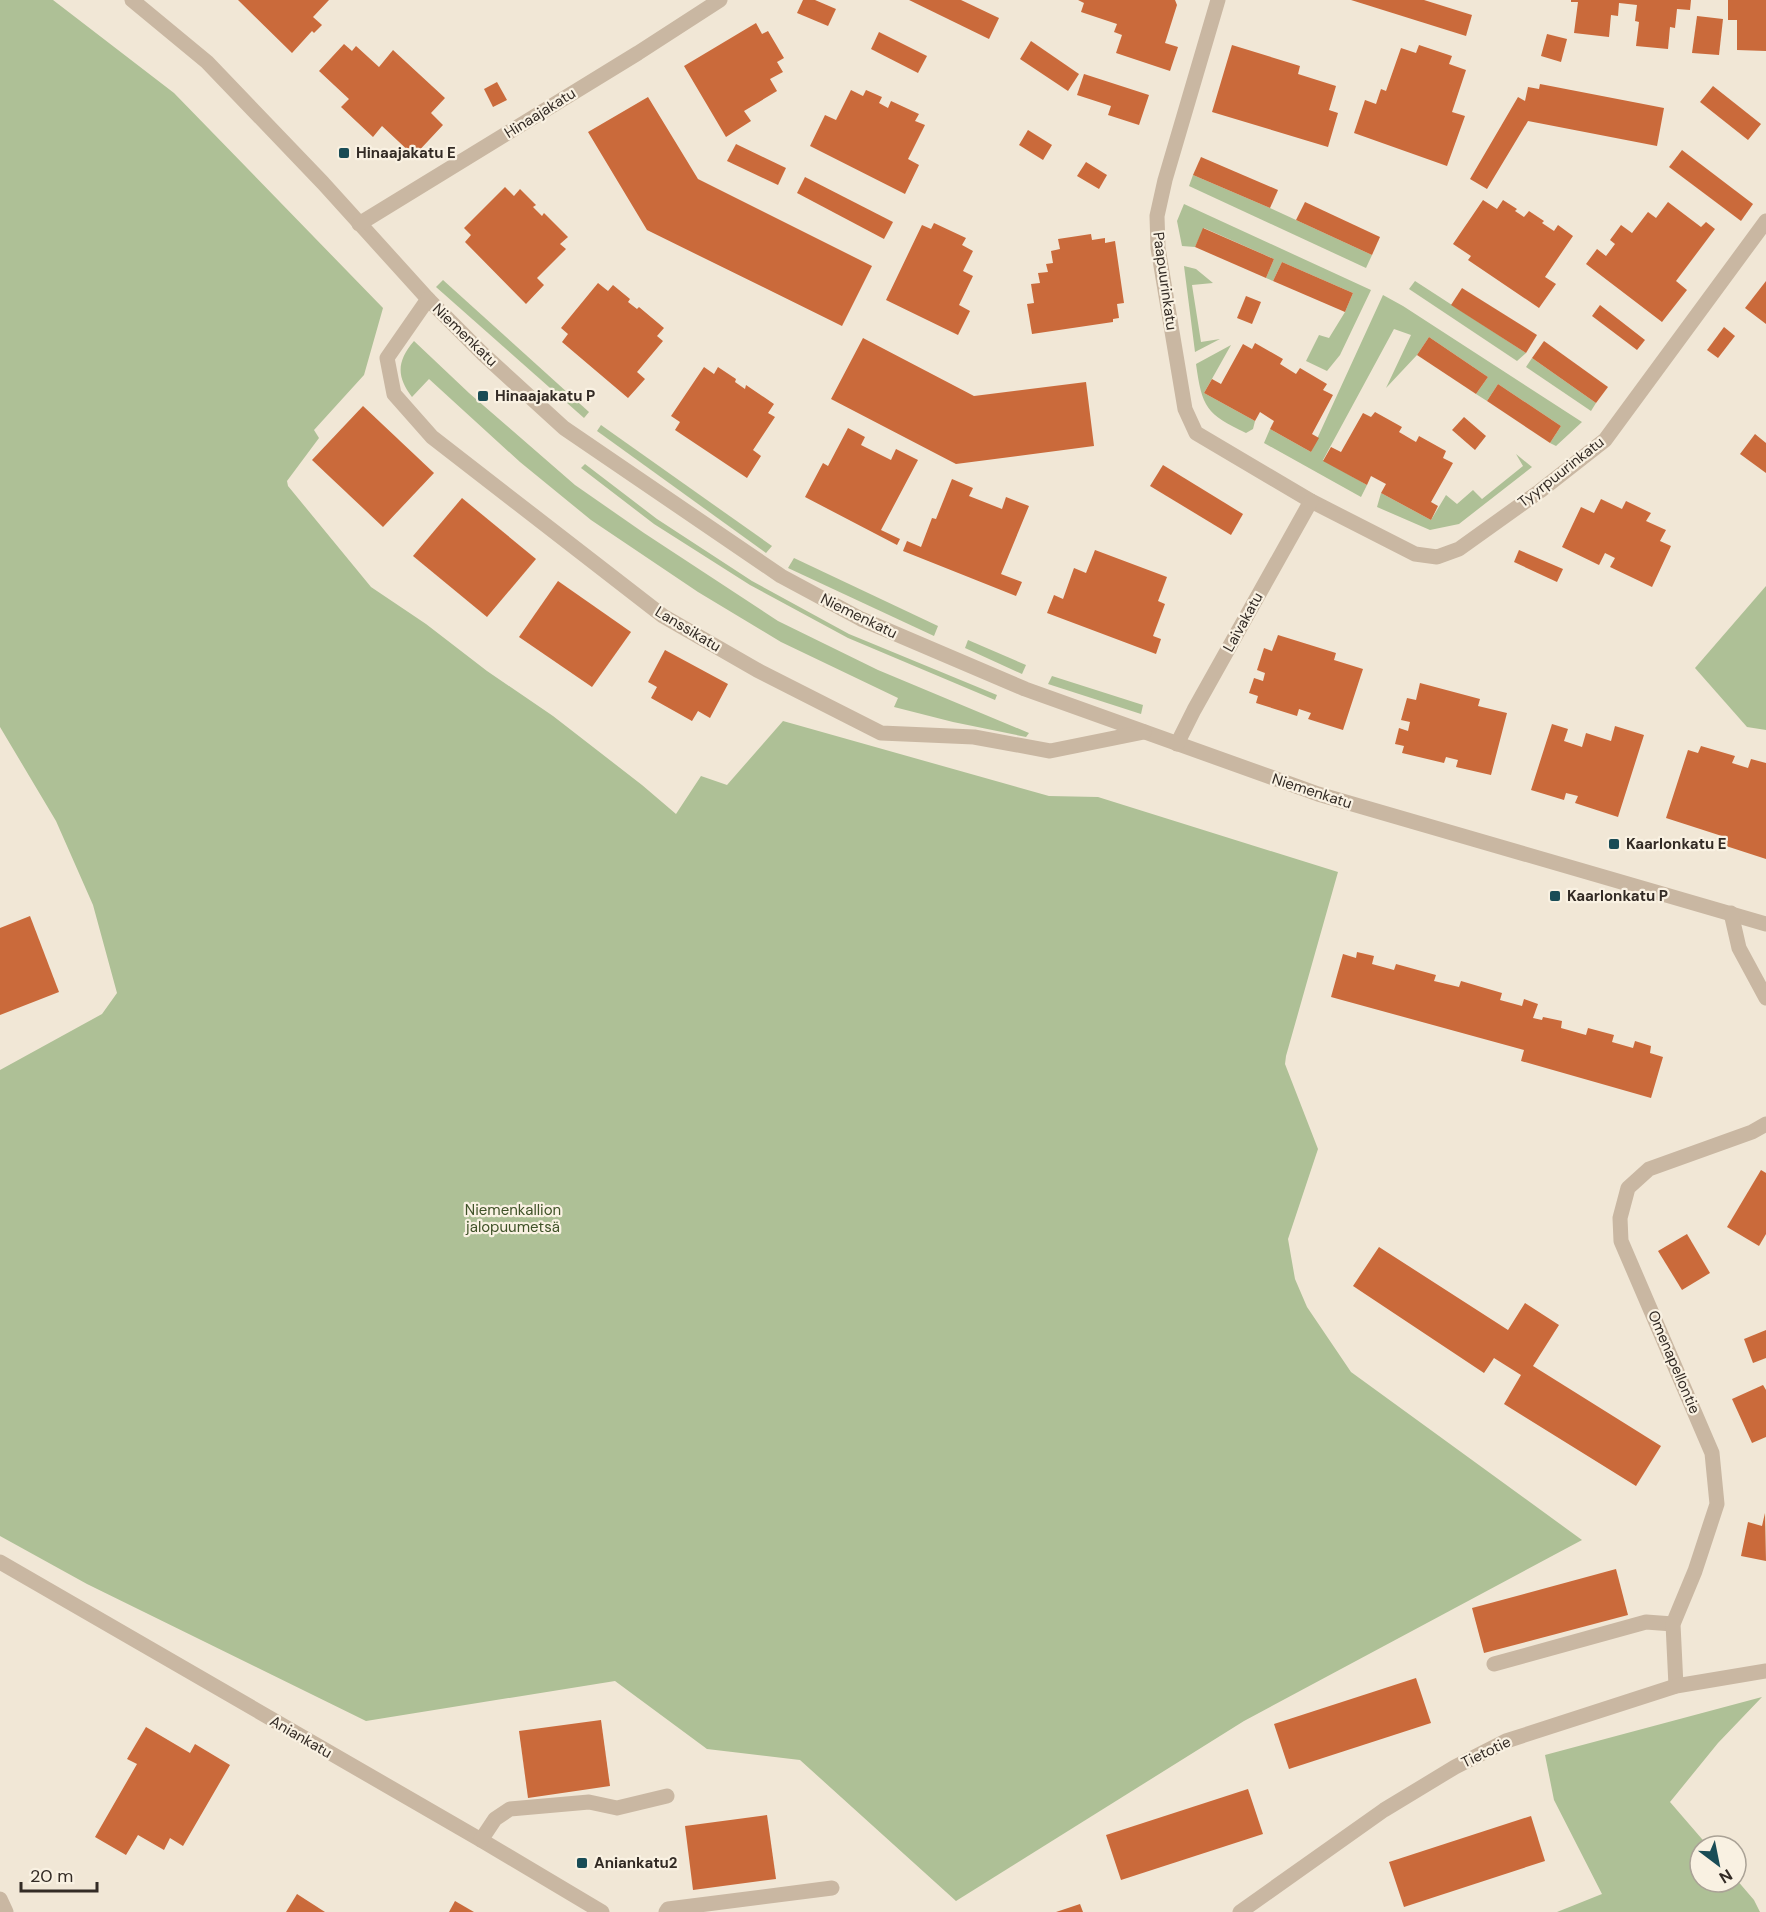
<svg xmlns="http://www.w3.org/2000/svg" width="1766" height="1912" viewBox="0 0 1766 1912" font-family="'DM Sans',sans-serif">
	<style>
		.green { fill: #aec096 }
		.building { fill: #ca6a3b }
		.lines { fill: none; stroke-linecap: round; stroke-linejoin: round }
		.minor { stroke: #c9b7a2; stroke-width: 15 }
		.poi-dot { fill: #194c56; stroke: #f9f1e2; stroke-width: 2 }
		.labels { text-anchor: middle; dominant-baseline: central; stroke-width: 4.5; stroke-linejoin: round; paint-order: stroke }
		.street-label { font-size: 15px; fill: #332b25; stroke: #f9f1e2 }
		.poi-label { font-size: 15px; font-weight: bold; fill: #332b25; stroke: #f9f1e2; text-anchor: start }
		.park-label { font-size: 15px; fill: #3f5228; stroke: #f9f1e2 }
	</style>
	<rect width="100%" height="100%" fill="#f1e7d6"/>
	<!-- green -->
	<g class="green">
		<path d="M0,0h53l121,93 209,215 -19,67 -50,55 5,8 -32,43 1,5 83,101 55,37 61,47 66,45 89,69 34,29 25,-38 26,9 56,-64 266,75 49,1 240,75 -52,184 -1,8 33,85 -30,90 7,40 12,28 44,65 231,168 -338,181 -288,180 -156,-141 -93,-11 -92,-68 -249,40 -279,-137 -87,-48v-466l102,-56 15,-21 -24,-88 -37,-84 -56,-94z"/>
		<path d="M1193,175l77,33 102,47 -6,13 -177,-82z"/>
		<path d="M1184,204l187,86 -31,65 -13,16 -21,-10 13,-26 10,3 16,-26 8,-19 -71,-31 -9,19 -7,-3 8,-19 -70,-31 -9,19 -13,-1 -5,-25z"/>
		<path d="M1184,266l12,3 17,14 -21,2 9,57 19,-3 -25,13z"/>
		<path d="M443,280l146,132 -5,6 -148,-131z"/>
		<path d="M1415,281l111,72 -9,8 -108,-72z"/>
		<path d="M1383,295l20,11 179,116 -26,24 -6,-3 11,-17 -63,-42 -11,17 -11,-7 12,-17 -59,-40 -12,18 -31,33 25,-53 -17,-6 -71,131 44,25 -6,12 -97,-54 6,-14 41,23z"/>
		<path d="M414,341l55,52 106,92 69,48 134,88 100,49 151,63 -3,4 -73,-15 -59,-15 4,-9 -117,-56 -83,-50 -107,-72 -71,-58 -91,-83 -17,18c-16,-21 -15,-36 2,-56z"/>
		<path d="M1231,345l-27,48 51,28 -2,8 -7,4c-40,-19 -44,-26 -50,-69z"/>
		<path d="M1532,358l64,45 -5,8 -65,-44z"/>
		<path d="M601,425l171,121 -6,7 -169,-122z"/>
		<path d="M1516,454l16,13 -73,57 -29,6 -53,-23 4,-14 50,27 15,-25 11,9 16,-14 9,9 41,-33z"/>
		<path d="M585,464l72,55 95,62 97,53 148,61 -2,5 -147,-62 -98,-53 -96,-61 -73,-56z"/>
		<path d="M794,558l144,68 -4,10 -146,-68z"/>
		<path d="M1766,586v144l-19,-3 -52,-59z"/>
		<path d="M968,640l58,25 -4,9 -57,-26z"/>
		<path d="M1052,676l91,29 -2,9 -93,-30z"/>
		<path d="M1762,1697l-44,46 -48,59 38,44h-8v36h36v-3l18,21 6,12h-203l45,-18 -48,-94 -9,-45z"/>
	</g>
	<!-- building -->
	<g class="building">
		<path d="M238,0h91l-16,17 9,8 -8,8 -2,-2 -20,22z"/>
		<path d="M803,0h12l21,9 -8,17 -31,-13z"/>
		<path d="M909,0h52l38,18 -10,21z"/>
		<path d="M1078,0h97l2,5 -12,38 13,4 -8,24 -54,-18 6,-18 -8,-3 3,-8 -36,-12 3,-9z"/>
		<path d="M1351,0h73l48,15 -6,21z"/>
		<path d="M1571,0h120l-1,10 -13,-1 -2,19 -5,-1 -2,22 -32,-3 3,-24 -4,-1 2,-16 -18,-2 -1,13 -7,-1 -2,22 -35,-4 4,-31h-7z"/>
		<path d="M1728,0h38v51l-29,-1v-30h-9z"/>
		<path d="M1697,16l26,3 -4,36 -27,-2z"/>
		<path d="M756,23l6,11 6,-3 16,27 -7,4 6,10 -13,7 7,12 -33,20 7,10 -25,16 -42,-71z"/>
		<path d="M879,32l48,24 -9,17 -47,-24z"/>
		<path d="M1547,34l20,5 -6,23 -20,-6z"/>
		<path d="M1031,41l48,33 -11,17 -48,-32z"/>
		<path d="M344,44l8,7 4,-5 23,21 14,-17 52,48 -14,15 12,12 -29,31 -32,-30 -9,11 -32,-30 8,-8 -30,-28z"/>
		<path d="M1232,45l68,21 -2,8 38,12 -7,24 9,3 -10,34 -116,-35z"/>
		<path d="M1419,45l33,11 -3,8 17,6 -14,42 13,4 -18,50 -93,-33 11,-33 11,4 5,-15 5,2 15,-43 15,5z"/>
		<path d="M1084,74l65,21 -10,30 -31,-10 3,-9 -34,-11z"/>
		<path d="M497,82l10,18 -14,7 -9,-18z"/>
		<path d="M1540,84l124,24 -7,38 -129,-25 -41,68 -17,-10 48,-82 7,4 3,-14 11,2z"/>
		<path d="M1713,86l48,38 -13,16 -48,-38z"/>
		<path d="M851,90l12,6 3,-6 16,7 -3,6 9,5 3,-7 28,13 -4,7 10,4 -17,34 11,6 -14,29 -95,-48 15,-31 11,5z"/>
		<path d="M648,97l50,82 174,87 -30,60 -195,-96 -59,-98z"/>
		<path d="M1028,130l24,15 -9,15 -24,-15z"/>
		<path d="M736,144l50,24 -8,17 -51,-24z"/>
		<path d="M1682,150l71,54 -12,17 -72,-54z"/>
		<path d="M1201,157l77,33 -8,18 -77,-33z"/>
		<path d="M1086,162l21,13 -8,14 -22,-13z"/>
		<path d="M805,177l88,45 -9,17 -87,-46z"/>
		<path d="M505,187l9,9 6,-7 16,16 -3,2 9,9 2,-3 24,24 -8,7 6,5 -29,29 7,7 -18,19 -61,-62 6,-7 -7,-7z"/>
		<path d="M1483,200l14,9 6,-9 14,9 -2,2 9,6 5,-6 15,10 -2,2 12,8 4,-6 15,11 -28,41 11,7 -17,24 -71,-48 3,-4 -18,-12z"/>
		<path d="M1305,202l75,35 -8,18 -76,-35z"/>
		<path d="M1668,202l33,25 5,-5 9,7 -39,52 11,9 -25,32 -76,-58 11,-15 9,7 9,-12 -5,-4 11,-15 11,8 16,-21 8,6z"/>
		<path d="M934,223l32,15 -4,7 11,6 -10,20 10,5 -14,29 11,6 -12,24 -72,-35 36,-75 9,4z"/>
		<path d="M1203,228l71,31 -8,19 -71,-31z"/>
		<path d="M1091,234l1,6 13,-2v5l10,-2 9,62 -7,1 2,14 -6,1v3l-81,12 -5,-30 7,-1 -3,-19 9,-1 -2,-10 10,-1 -2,-8 7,-1 -2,-12 9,-2 -2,-10z"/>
		<path d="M1282,262l71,31 -8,19 -72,-31z"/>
		<path d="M1766,281v43l-21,-16z"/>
		<path d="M598,283l10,8 5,-6 17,14 -2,3 9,7 2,-2 25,21 -7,8 6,5 -26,31 8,7 -17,19 -66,-56 6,-8 -7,-6z"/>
		<path d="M1462,288l75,47 -11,18 -75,-48z"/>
		<path d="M1246,296l15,6 -9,22 -15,-6z"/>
		<path d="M1600,305l45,35 -8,10 -45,-34z"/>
		<path d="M1724,327l11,9 -17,22 -11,-8z"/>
		<path d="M1429,337l59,40 -12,17 -59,-39z"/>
		<path d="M863,338l111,58 112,-14 8,64 -138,18 -125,-65z"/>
		<path d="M1544,341l64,46 -12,16 -64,-45z"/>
		<path d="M1255,343l28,16 -3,5 16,10 4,-6 27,16 -4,6 10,5 -21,39 7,4 -8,14 -41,-23 4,-8 -14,-9 -5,9 -51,-28 8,-14 9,5 22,-40 9,5z"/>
		<path d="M704,367l10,7 4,-7 18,12 -1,3 10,7 1,-4 28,19 -6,9 7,4 -22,33 8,6 -14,22 -72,-48 5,-8 -9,-6z"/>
		<path d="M1498,384l63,42 -11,17 -63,-42z"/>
		<path d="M363,406l71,67 -51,54 -71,-67z"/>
		<path d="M1375,412l27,15 -3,5 17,10 3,-6 27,15 -3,7 10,5 -22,39 7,4 -7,14 -50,-27 5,-9 -15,-8 -4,9 -44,-24 8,-14 10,5 22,-39 8,4z"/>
		<path d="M1464,417l22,19 -11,14 -23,-20z"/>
		<path d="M848,428l17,9 -4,8 30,15 5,-11 22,11 -37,70 19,9 -3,6 -92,-48 18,-34 5,3z"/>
		<path d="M1755,434l11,9v30l-26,-19z"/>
		<path d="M1163,465l80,49 -12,21 -81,-49z"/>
		<path d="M952,479l21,9 -4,8 33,13 4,-12 23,9 -28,68 21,8 -6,14 -113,-45 4,-10 14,6 11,-29 4,1z"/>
		<path d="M462,498l74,61 -49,58 -74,-61z"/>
		<path d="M1601,499l21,10 4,-8 25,12 -5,8 20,9 -6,11 11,5 -19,41 -42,-20 5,-9 -10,-5 -6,12 -37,-18 19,-40 13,6z"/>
		<path d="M1095,550l72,27 -9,24 7,3 -12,32 8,3 -5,15 -109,-41 7,-18 9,4 11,-31 12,5z"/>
		<path d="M1519,550l44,19 -6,13 -43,-20z"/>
		<path d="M558,581l73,51 -39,55 -73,-50z"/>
		<path d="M1278,635l58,18 -2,7 29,9 -20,61 -35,-11 3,-6 -12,-4 -2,7 -41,-13 2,-7 -9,-3 5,-15 9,3 2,-8 -8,-3 7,-22 8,3z"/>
		<path d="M665,650l63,34 -18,34 -12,-7 -6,10 -41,-23 6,-11 -9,-5z"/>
		<path d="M1420,683l60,16 -2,7 29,7 -16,62 -35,-8 2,-7 -12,-3 -2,6 -42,-10 2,-7 -9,-2 4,-16 9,3 2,-9 -9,-2 6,-22 9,2z"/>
		<path d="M1552,724l16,5 -4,12 18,6 4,-14 25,8 4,-15 29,9 -26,82 -43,-14 3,-7 -12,-3 -2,7 -33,-10z"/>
		<path d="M1701,746l34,10 -3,7 16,5 3,-9 15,4v96l-40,-13 2,-8 -62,-20 22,-68 10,3z"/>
		<path d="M30,916l29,76 -59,23v-87z"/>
		<path d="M1357,952l17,4 -2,8 22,6 2,-6 40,11 -2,6 25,6 2,-6 41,12 -2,7 22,6 2,-7 14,5 -5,14 9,2 1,-3 19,4 -1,7 25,7 2,-7 26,7 -2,7 21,6 2,-7 16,5 -1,7 13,4 -12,41 -130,-37 3,-11 -193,-53 12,-43 13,4z"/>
		<path d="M1761,1170l5,3v61l-7,12 -32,-19z"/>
		<path d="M1687,1234l23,39 -28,17 -24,-39z"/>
		<path d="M1379,1247l129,83 17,-27 34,22 -26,41 128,80 -25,40 -132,-82 17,-29 -27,-17 -10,15 -131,-87z"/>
		<path d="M1766,1330v28l-13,5 -9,-24z"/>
		<path d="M1763,1385l3,5v47l-14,6 -20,-44z"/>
		<path d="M1765,1513l1,48 -25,-5 7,-34 14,4z"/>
		<path d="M1616,1569l12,46 -144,38 -12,-45z"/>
		<path d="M1416,1678l15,45 -142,46 -15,-45z"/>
		<path d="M601,1720l9,66 -82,12 -9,-67z"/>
		<path d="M146,1727l44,26 5,-9 35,21 -47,81 -13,-8 -6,12 -26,-15 -12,20 -31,-18 42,-73 -10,-5z"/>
		<path d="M1248,1789l15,45 -142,46 -15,-45z"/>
		<path d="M767,1815l9,64 -83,11 -8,-64z"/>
		<path d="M1531,1816l14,45 -141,46 -15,-45z"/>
		<path d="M297,1894l28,18h-39z"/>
		<path d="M455,1901l19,11h-25z"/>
		<path d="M1080,1904l3,8h-27z"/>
	</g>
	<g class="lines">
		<!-- minor -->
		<g class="minor">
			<path d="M132,0l75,62 116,121 105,116 55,55 81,74 217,148 80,43 164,70 293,105 448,130"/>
			<path d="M1218,0l-53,180 -8,36 1,32 27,161 11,24 115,68 104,53 22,3 22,-8 81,-58 65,-51 161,-219"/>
			<path d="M359,224l279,-171 82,-53"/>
			<path d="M428,299l-41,59 7,36 38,43 231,179 94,54 124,63 93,4 76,14 94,-19"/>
			<path d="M1177,744l17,-34 117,-209"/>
			<path d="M1731,913l8,35 27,50"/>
			<path d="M0,1562l481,278 121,72"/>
			<path d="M1494,1664l152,-42 27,2"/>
			<path d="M1676,1686l-3,-62 22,-53 22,-67 -5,-51 -91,-212 -1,-23 8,-30 21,-19 103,-37 14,-8"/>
			<path d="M481,1840l14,-21 15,-10 79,-7 28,6 50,-12"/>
			<path d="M0,1899l6,13"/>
			<path d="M666,1912l2,-3 164,-21"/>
			<path d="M1240,1912l144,-102 71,-43 51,-26 170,-55 90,-15"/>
		</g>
	</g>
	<!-- markers -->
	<g class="poi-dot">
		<rect x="338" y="147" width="12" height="12" rx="3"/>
		<rect x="477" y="390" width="12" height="12" rx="3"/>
		<rect x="1608" y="838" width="12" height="12" rx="3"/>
		<rect x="1549" y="890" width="12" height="12" rx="3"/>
		<rect x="576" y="1857" width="12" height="12" rx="3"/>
	</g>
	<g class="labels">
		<!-- street labels -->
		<g class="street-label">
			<text transform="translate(540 113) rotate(-32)">Hinaajakatu</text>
			<text transform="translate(1165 281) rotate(82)">Paapuurinkatu</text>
			<text transform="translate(465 335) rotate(44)">Niemenkatu</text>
			<text transform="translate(1561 472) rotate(-38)">Tyyrpuurinkatu</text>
			<text transform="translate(859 616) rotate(26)">Niemenkatu</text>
			<text transform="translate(1243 622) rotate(-61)">Laivakatu</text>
			<text transform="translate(688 629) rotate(31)">Lanssikatu</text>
			<text transform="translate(1312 791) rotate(18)">Niemenkatu</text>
			<text transform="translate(1674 1362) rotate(67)">Omenapellontie</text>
			<text transform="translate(301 1737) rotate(30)">Aniankatu</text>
			<text transform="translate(1486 1752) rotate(-26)">Tietotie</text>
		</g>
		<!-- poi labels -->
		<g class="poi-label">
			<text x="356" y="153">Hinaajakatu E</text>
			<text x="495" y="396">Hinaajakatu P</text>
			<text x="1626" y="844">Kaarlonkatu E</text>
			<text x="1567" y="896">Kaarlonkatu P</text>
			<text x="594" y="1863">Aniankatu2</text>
		</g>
		<!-- park labels -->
		<g class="park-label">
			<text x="513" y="1210">Niemenkallion<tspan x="513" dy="17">jalopuumetsä</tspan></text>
		</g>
	</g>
	<!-- north arrow -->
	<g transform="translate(1718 1864) rotate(148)"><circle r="28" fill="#f9f1e2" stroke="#aaa296" stroke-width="1.5"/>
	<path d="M0-4.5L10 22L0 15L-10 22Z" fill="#194c56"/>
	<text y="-9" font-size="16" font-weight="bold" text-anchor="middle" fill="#332b25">N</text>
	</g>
	<!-- scale -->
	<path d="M21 1882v9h76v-9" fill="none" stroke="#332b25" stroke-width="3"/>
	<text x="30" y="1882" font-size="18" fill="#332b25" stroke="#f9f1e2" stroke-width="4.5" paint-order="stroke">20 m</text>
</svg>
